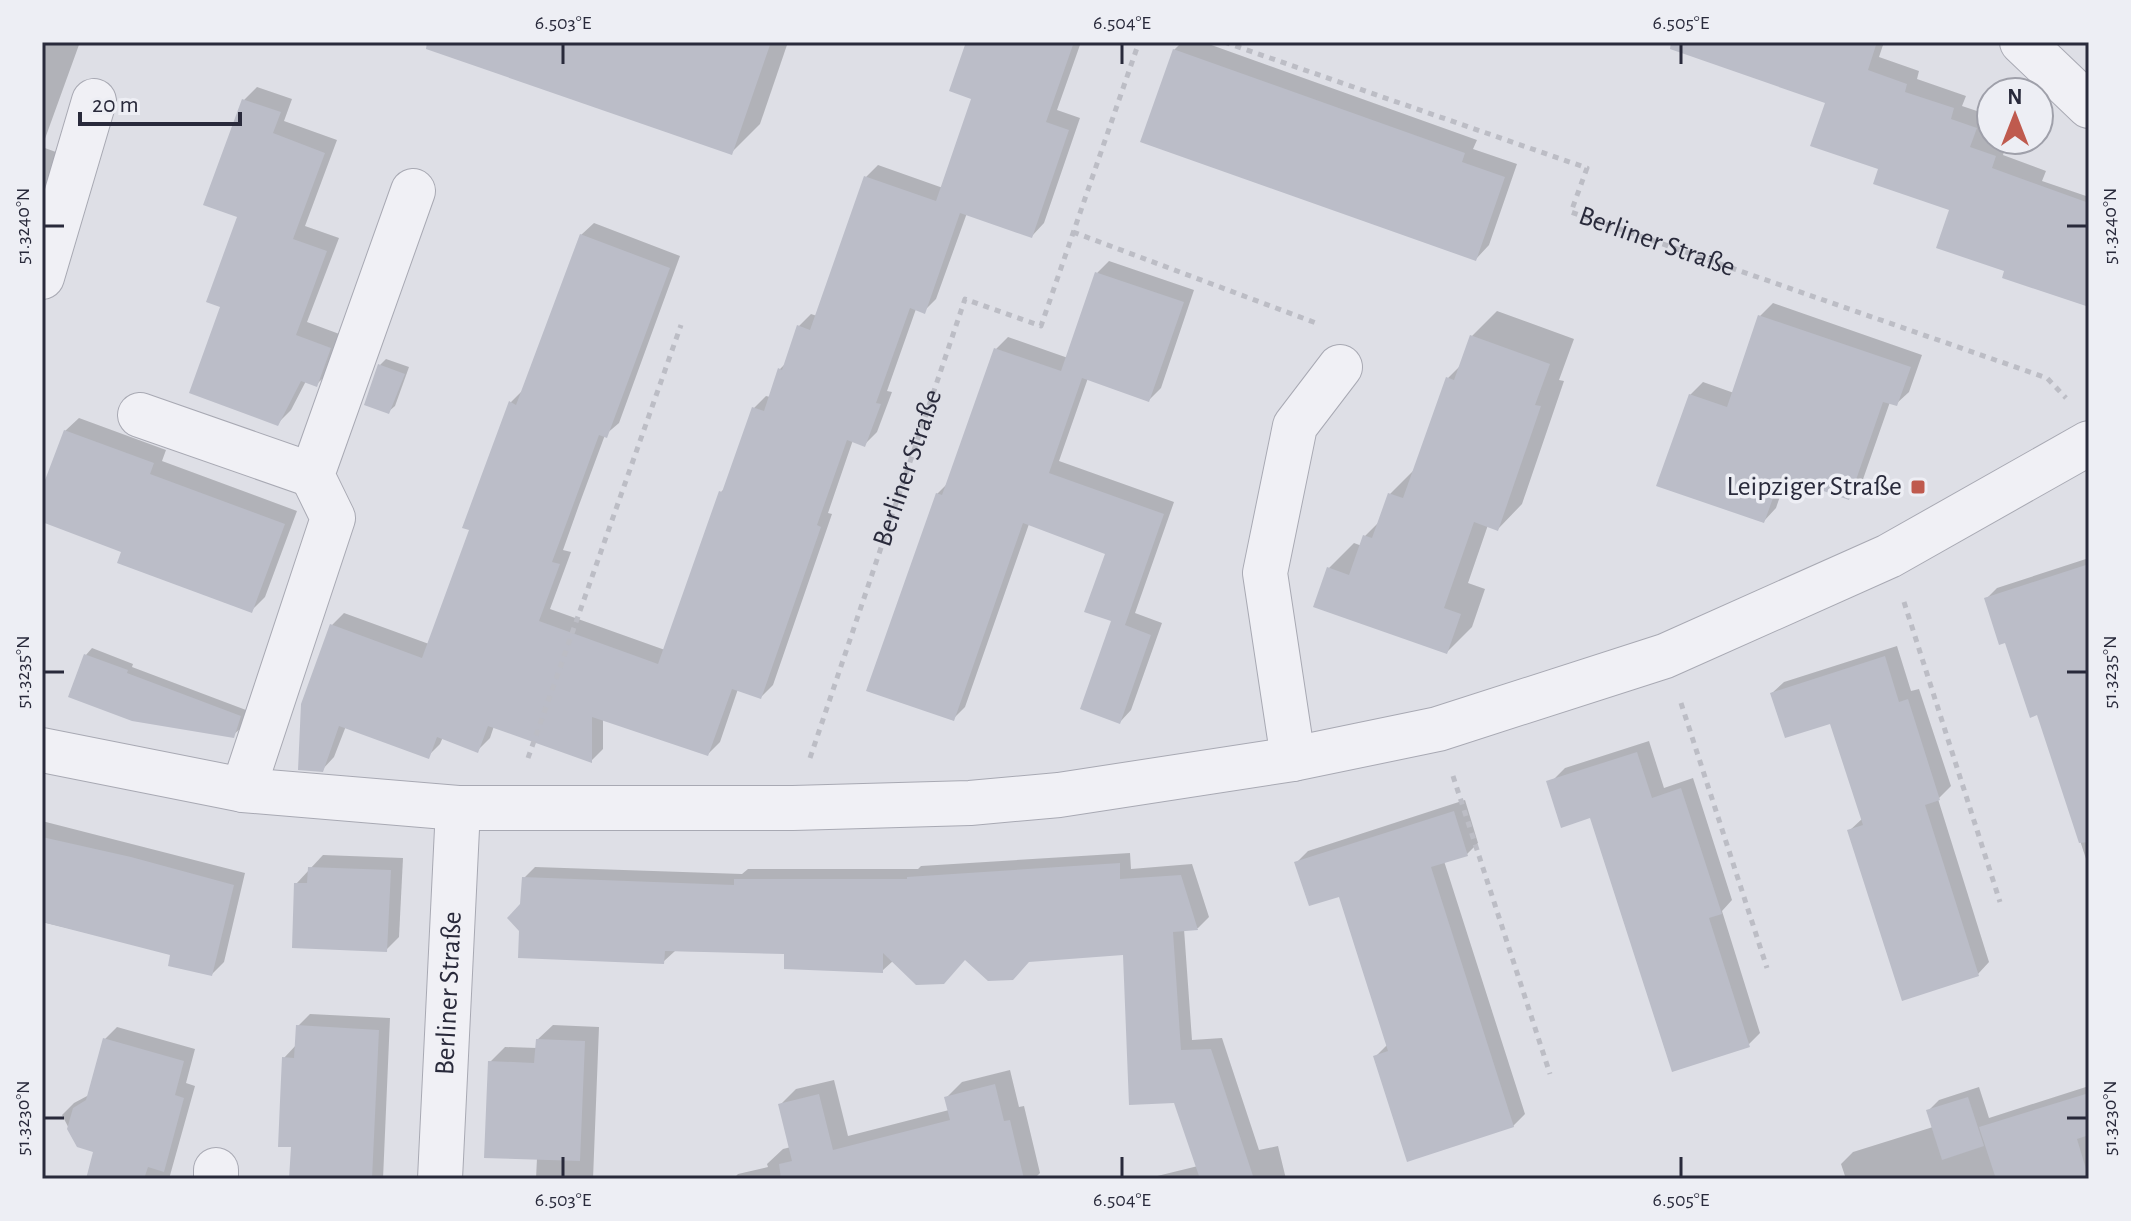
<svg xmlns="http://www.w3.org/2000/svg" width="2131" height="1221" viewBox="0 0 2131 1221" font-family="'Alegreya Sans',sans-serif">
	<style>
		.shadow { fill: #0003 }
		.building { fill: #bbbdc8 }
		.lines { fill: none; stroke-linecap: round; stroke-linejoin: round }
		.minor-casing { stroke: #a8a9b3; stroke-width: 46 }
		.path { stroke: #bcbdc5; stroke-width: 5; stroke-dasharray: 6 6; stroke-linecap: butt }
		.minor { stroke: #f0f0f5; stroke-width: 44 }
		.ticks { fill: none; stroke: #292a3b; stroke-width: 3 }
		.poi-dot { fill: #bf5a4e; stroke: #edeef4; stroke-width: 3 }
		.labels { text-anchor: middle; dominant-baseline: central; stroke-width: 7; stroke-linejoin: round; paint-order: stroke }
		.street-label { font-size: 28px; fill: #292a3b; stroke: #edeef4 }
		.poi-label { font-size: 28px; fill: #292a3b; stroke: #edeef4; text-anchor: end }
		.neatline { fill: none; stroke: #292a3b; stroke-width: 3 }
		.ticks-label { font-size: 20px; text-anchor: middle; fill: #292a3b }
	</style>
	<rect width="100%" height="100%" fill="#dedfe6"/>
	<!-- shadow -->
	<g class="shadow">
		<path d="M42,42h38l-38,105 25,9 -25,69z"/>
		<path d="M456,42h332l-28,82 -29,29z"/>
		<path d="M968,42h113l-24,68 23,8 -36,105 -12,13 -65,-23 -31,86 -12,12 -8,-2 -29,82 5,1 -15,40 -12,12 -12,-4 -25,73 4,1 -59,171 -12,12 -23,-8 -18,53 -12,12 -105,-35v30l-12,12 -97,-35 -4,12 -12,12 -35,-13 -3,7 -12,12 -82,-30 -12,31 -12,13 10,-145 12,-12 85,31 43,-115 39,-127 13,-13 57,-154 13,-12 86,33 -61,167 -14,12 -26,70 -16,45 8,2 -21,57 115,41 56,-158 5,-5 28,-79 12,-12 4,1 10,-28 7,-7 12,-36 12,-12 6,2 49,-139 12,-12 65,23 31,-91z"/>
		<path d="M1182,42h21l274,98 -4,9 44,15 -28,81 -13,14 -302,-209z"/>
		<path d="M1717,42h167l-5,15 40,14 -2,8 49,17 -4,10 27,9 -7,19 9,3v3l16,3 -4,12 43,16 -4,10 47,16v108l-82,-35 -56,-61 -70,-41 -54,-66z"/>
		<path d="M257,87l35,12 -8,22 53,19 -32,86 34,12 -32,84 35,13 -13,37 -13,13 -10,-4 -15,29 -13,13 -55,-117 17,-90 -34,-12 38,-104z"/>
		<path d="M1109,261l85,29 -33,98 -12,12 -61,-22 -29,83 115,41 -39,111 27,10 -31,87 -11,12 -12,-170 -79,-28 -64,183 -12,12 -16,-225 12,-12 47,-133 12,-12 60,21 29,-85z"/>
		<path d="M1773,303l149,52 -13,37 -13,12 -6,-2 -29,83 -12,13 -62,-22 -11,32 -12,13 -74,-126 13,-13 31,11 26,-77z"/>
		<path d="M1497,311l77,28 -15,41 5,1 -42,123 -24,25 -10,-4 -20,58 17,6 -13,38 -25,25 -118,-84 25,-25 8,3 3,-10 15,-15 10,-27 25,-25 33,-91 14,-14 10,-28z"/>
		<path d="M386,359l23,8 -14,39 -7,6 -8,-47z"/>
		<path d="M79,418l87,32 -4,11 135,50 -32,86 -13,13 -128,-59 -82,-31v-26l23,-63z"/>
		<path d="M2089,558v310l-51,-155 -52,-114 11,-11z"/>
		<path d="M1897,646l14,45 8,-2 32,97 -13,13 51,163 -11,12 -129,-143 14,-13 -31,-96 -60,-29 12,-11z"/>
		<path d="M92,648l41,16 -1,3 114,43 -6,19 -7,6 -161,-39 14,-41z"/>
		<path d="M1649,741l15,47 29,-10 39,122 -10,11 38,122 -12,12 -156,-230 -39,-35 12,-12z"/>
		<path d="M1465,800l13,43 -11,11 -23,7 81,253 -12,12 -137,-70 12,-12 -48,-150 -44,-31 12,-12z"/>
		<path d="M42,821l203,52 -21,89 -12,12 -39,-21 -131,-31z"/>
		<path d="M1130,853l1,16 61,-5 17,53 -11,11 -14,1 8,111 30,-2 37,112 19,-4 8,33h-141l53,-13 -74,-213 -230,7 -12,11 -96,-19 -111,-1 -12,11 -141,-57 2,-27 11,-11 207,7 6,-5h170l3,-3z"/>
		<path d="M323,855l80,3 -4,79 -13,13 -90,-66z"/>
		<path d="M310,1014l80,4 -7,161h-92l2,-34 -9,-87 13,-14 1,-18z"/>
		<path d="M553,1025l46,2 -6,152h-57l1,-21 -47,-96 15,-15 32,1v-8z"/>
		<path d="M117,1027l78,22 -9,34 9,3 -26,93h-77l4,-28 -18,-5 -16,-31 12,-12 15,-8 16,-56z"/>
		<path d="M1010,1070l9,37 5,-1 16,67 -6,6h-301l5,-5 30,-7 -1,-3 16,-15 8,-2 -11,-42 16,-16 38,-9 14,56 101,-26 -3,-12 16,-16z"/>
		<path d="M2089,1086v93h-243l-5,-15 12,-12 80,-25 -5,-16 11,-11 40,-13 10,31z"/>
	</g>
	<!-- building -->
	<g class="building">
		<path d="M427,42h344l-39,113 -306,-106z"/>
		<path d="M966,42h108l-28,80 23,8 -37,108 -72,-25 -35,101 -15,-6 -34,95 5,1 -16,43 -18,-7 -30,85 4,2 -60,172 -29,-10 -24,67 -116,-39v46l-104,-37 -10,27 -41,-16 -8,22 -90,-33 -16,46 -25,-2 3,-66 29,-80 92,34 47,-128 -7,-2 47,-127 7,4 64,-171 90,34 -63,170 -8,-3 -31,84 -16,43 8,2 -21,57 119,43 61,-173 3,1 30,-85 12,4 14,-43 4,2 15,-45 13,5 54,-154 72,25 35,-102 -22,-8z"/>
		<path d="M1671,42h206l-9,28 39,14 -2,8 49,16 -3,11 26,9 -7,19 26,9 -4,12 97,35v104l-87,-29 2,-7 -68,-23 13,-38 -76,-26 5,-15 -68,-23 15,-43 -155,-54z"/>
		<path d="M1173,49l292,104 -3,9 43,15 -29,84 -336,-119z"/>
		<path d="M242,99l39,13 -8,21 52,20 -32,86 34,12 -31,84 35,13 -14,39 -16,-6 -23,45 -89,-33 31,-86 -14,-5 31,-85 -34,-12z"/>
		<path d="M1095,272l89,30 -35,100 -67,-24 -33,95 115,41 -39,111 26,10 -31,89 -40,-15 31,-88 -27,-9 21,-58 -82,-31 -69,198 -88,-30 70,-198 6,2 52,-147 70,24 -3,-1z"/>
		<path d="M1758,315l153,52 -14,39 -14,-4 -34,98 -68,-24 -17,47 -108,-37 33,-92 38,13z"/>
		<path d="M1470,335l80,29 -15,41 6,1 -43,125 -24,-9 -30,86 17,6 -14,40 -134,-47 14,-40 22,8 14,-40 9,3 16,-45 15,5 43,-121 8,3z"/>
		<path d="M378,364l27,10 -16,40 -25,-9z"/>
		<path d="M64,430l90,33 -4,11 135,50 -33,89 -135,-50 4,-11 -79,-30v-34z"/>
		<path d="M2089,564v278l-10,1 -42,-128 -7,3 -25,-75 -6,2 -15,-47z"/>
		<path d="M84,654l44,16 -1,3 114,43 -7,22 -102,-17 -64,-24z"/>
		<path d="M1885,656l14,46 9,-3 32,101 -15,5 54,171 -77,25 -55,-171 16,-5 -33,-101 -45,14 -15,-45z"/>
		<path d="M1637,752l15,46 29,-10 41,126 -13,4 41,129 -78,25 -82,-254 -29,10 -15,-47z"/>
		<path d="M1454,811l14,45 -37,11 83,260 -107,35 -34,-106 15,-5 -49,-154 -30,9 -15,-44z"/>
		<path d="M42,837l89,20 103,28 -22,91 -44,-10 2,-11 -128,-33z"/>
		<path d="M1120,863v16l61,-4 17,55 -25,2 8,118 30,-1 43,130h-54l-26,-76 -45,2 -6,-150 -94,7 -16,18 -25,1 -23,-21 -21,24 -28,1 -33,-32v20l-99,-4v-15l-119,-3 -1,13 -146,-6 1,-27 -12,-13 13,-14 2,-27 212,8v-6h173v-2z"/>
		<path d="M308,867l83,3 -4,82 -95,-4 2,-65h13z"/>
		<path d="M296,1025l83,5 -7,149h-83l2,-32h-13l2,-46 2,-44 12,1z"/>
		<path d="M103,1038l81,23 -9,34 9,3 -20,74 -16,-5 -4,12h-58l7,-27 -16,-5 -10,-18 6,-21 13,-8z"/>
		<path d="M536,1039l49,2 -5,120 -96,-3 4,-97 46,2z"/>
		<path d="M995,1084l9,37 6,-1 14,59h-243l-2,-15 13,-3 -14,-57 41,-10 14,56 117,-30 -6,-23z"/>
		<path d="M2089,1093v42l-12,4 12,40h-93l-17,-52z"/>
		<path d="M1968,1097l16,49 -42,14 -16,-50z"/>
	</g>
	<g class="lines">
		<defs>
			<g id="minor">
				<path d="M2022,42l67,64"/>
				<path d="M42,277l52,-176"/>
				<path d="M140,415l172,60"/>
				<path d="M42,750l201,40 215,18h335l177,-5 89,-8 234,-36 145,-30 227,-73 224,-100 200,-113"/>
				<path d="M1293,759l-28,-186 30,-147 45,-59"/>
				<path d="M243,790l90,-272 -21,-43 101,-284"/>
				<path d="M216,1179v-9"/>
				<path id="s3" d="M440,1179l18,-371"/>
			</g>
		</defs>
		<!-- minor casing -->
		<use href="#minor" class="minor-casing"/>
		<!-- path -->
		<g class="path">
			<path id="s1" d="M1224,42l363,126 -16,44 476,166 19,20"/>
			<path d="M1073,232l243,91"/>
			<path d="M1904,602l96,300"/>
			<path d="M1681,703l86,265"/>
			<path d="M528,758l153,-433"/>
			<path id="s2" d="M810,758l155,-459 76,27 98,-284"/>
			<path d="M1453,776l97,298"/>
		</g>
		<!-- minor -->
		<use href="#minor" class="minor"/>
	</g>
	<!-- ticks -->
	<path class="ticks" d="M563,44v20M1122,44v20M1681,44v20M44,226h20M2067,226h20M44,672h20M2067,672h20M44,1118h20M2067,1118h20M563,1157v20M1122,1157v20M1681,1157v20"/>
	<!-- markers -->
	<rect class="poi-dot" x="1910" y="479" width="16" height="16" rx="4"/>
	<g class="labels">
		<!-- street labels -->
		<g class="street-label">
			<text stroke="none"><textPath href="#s1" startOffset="522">Berliner Straße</textPath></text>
			<text stroke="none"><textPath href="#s2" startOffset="306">Berliner Straße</textPath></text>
			<text stroke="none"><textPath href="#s3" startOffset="186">Berliner Straße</textPath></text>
		</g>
		<!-- poi labels -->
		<g class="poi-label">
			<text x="1902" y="487">Leipziger Straße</text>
		</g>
	</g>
	<!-- border -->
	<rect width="2131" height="1221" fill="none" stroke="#edeef4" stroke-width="88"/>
	<!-- north arrow -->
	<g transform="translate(2015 116)"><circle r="38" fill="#edeef4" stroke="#9fa0aa" stroke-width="2"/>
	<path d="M0-6L14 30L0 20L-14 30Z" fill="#bf5a4e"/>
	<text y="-12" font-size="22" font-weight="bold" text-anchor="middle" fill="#292a3b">N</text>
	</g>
	<!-- scale -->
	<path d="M80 112v12h160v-12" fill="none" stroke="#292a3b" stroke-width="4"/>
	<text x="92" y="112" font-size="24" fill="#292a3b" stroke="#edeef4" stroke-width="6" paint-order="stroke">20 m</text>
	<rect x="44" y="44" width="2043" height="1133" class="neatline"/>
	<g class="ticks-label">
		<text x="563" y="29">6.503°E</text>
		<text x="1122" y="29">6.504°E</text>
		<text x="1681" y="29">6.505°E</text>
		<text transform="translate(22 226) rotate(-90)" y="7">51.3240°N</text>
		<text transform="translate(2109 226) rotate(-90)" y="7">51.3240°N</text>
		<text transform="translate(22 672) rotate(-90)" y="7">51.3235°N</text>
		<text transform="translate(2109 672) rotate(-90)" y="7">51.3235°N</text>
		<text transform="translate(22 1118) rotate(-90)" y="7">51.3230°N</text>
		<text transform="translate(2109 1118) rotate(-90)" y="7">51.3230°N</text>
		<text x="563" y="1206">6.503°E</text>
		<text x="1122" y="1206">6.504°E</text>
		<text x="1681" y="1206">6.505°E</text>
	</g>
</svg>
